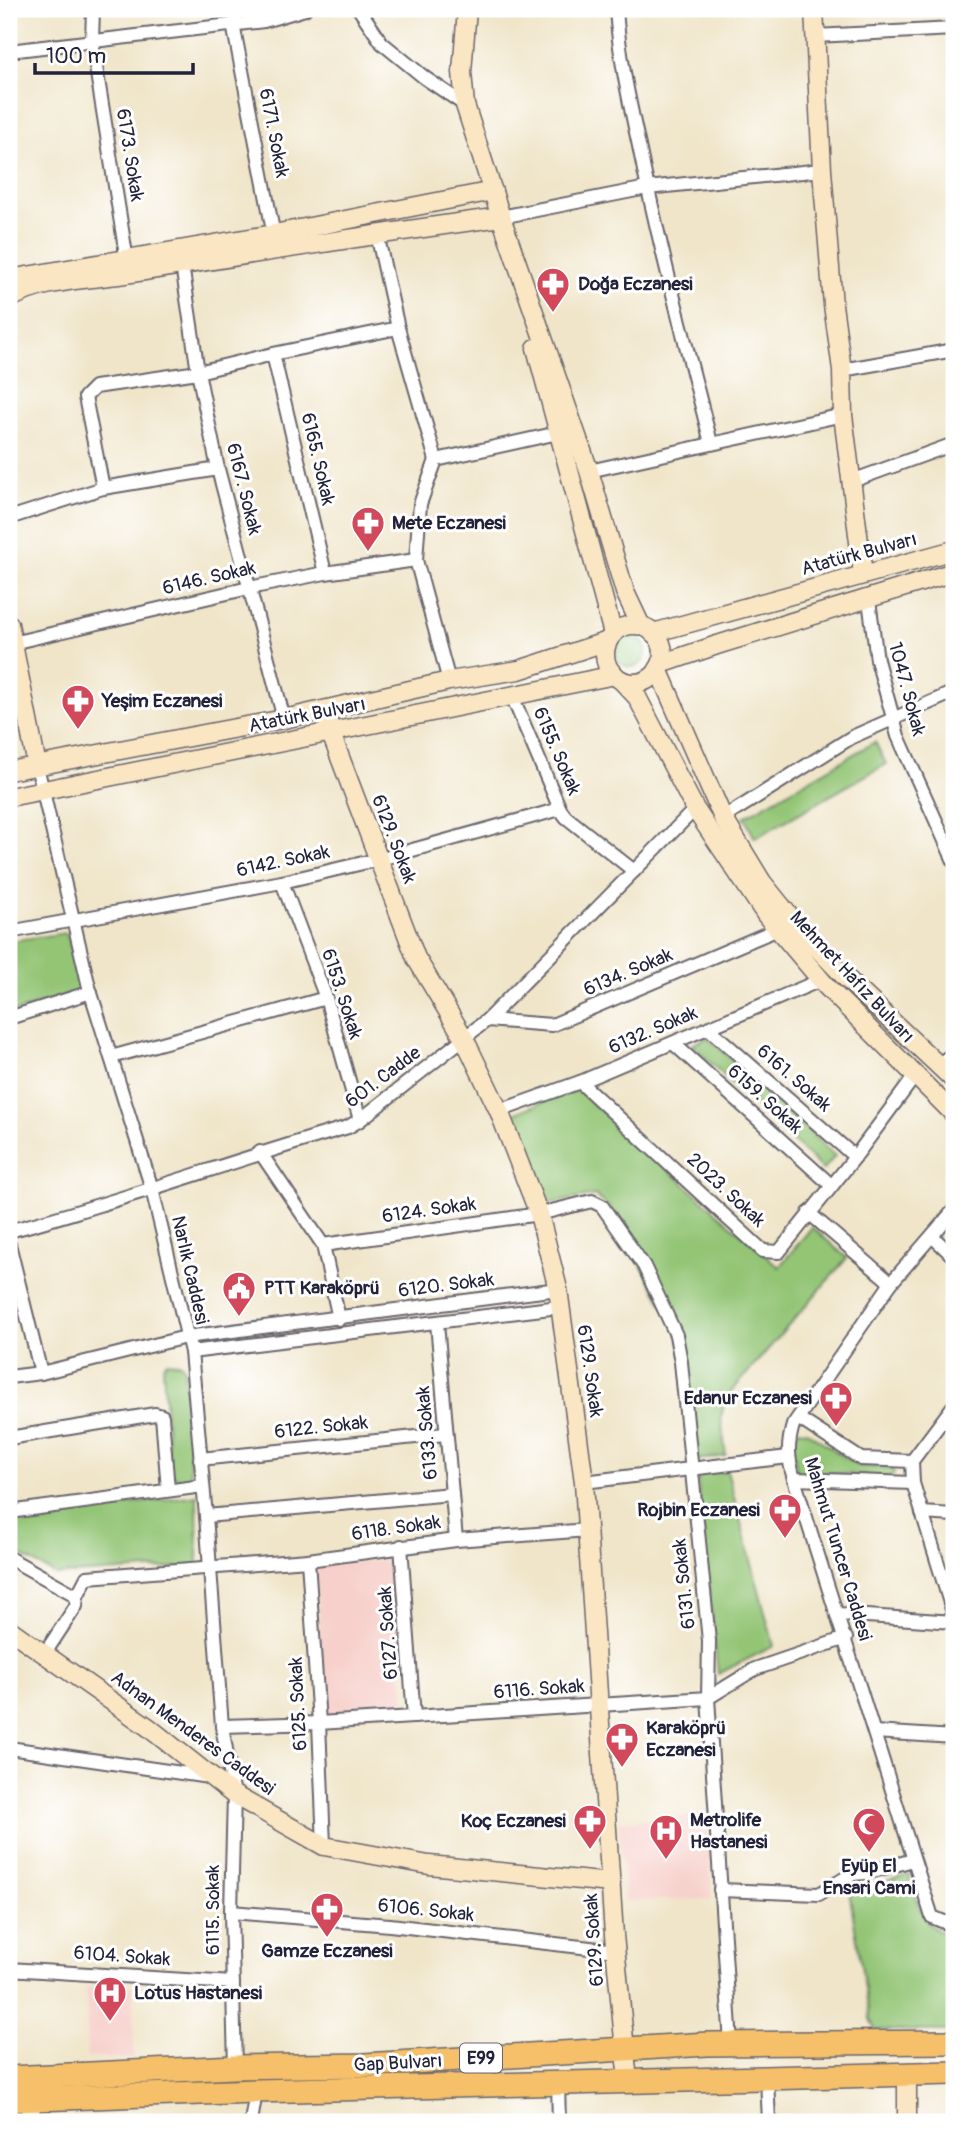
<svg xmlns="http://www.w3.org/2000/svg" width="963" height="2131" viewBox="0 0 963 2131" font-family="Pangolin,sans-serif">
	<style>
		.built { fill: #f7d0cb }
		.green { fill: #93c575; stroke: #5a7458; stroke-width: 2 }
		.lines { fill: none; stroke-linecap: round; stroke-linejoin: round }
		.street-casing { stroke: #6a666d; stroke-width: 16 }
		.secondary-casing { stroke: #6a666d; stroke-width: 21 }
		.highway-casing { stroke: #6a666d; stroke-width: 26 }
		.street { stroke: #fff; stroke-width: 12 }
		.secondary { stroke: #fbe6c4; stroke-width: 18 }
		.highway { stroke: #f6c06b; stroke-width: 23 }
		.labels { text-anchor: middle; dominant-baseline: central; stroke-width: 6; stroke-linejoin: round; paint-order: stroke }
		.shield { fill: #fff; stroke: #646476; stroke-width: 2 }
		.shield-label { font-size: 18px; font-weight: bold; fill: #22223b }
		.street-label { font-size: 19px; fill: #22223b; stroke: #fff }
		.poi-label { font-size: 19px; font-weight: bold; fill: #22223b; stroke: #fff; text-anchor: start }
	</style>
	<rect width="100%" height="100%" fill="#fff"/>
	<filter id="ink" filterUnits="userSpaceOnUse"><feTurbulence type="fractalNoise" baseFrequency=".0143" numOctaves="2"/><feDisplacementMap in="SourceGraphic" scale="14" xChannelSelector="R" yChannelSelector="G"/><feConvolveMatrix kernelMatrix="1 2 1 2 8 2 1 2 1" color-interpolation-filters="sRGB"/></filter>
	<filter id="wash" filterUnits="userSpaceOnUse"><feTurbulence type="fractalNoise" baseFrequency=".00686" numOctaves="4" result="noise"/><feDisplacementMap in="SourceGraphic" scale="28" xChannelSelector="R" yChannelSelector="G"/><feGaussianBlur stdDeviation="1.57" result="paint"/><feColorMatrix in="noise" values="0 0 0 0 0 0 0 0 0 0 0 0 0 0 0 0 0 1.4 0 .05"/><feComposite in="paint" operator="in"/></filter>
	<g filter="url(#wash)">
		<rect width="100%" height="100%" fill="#f0e5c9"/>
		<!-- built -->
		<g class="built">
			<path d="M390,1560l4,6 2,47 -6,4 2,8 7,3 6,82 -6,3 -72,5 -12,-153z"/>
			<path d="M707,1814l5,85 -87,2 -6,-79z"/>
			<path d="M133,1987l1,71h-47l-1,-70z"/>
		</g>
		<!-- green -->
		<g class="green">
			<circle cx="631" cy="652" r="15"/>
			<path d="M875,742l11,22 -131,74 -11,-21z"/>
			<path d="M66,933l20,56 -77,25v-73z"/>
			<path d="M707,1037l128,119 -12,14 -131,-125z"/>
			<path d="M575,1088l204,179 33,-40 35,31 -122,141 -4,19 5,38 -29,4 -18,-126 -69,-126 -15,-13 -49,9 -37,-88z"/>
			<path d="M166,1362l14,1 4,4 7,111c-12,2 -16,2 -22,-10l-6,-101z"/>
			<path d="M798,1430l8,1 52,35 34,3 2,4 -2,4 -95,-6 -5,-29z"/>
			<path d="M727,1471l47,175 -56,28 -21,-199z"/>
			<path d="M197,1495l1,71 -142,9 -44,-25 -3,-29z"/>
			<path d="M909,1875c7,26 14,58 45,61v95l-79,-1 -5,-11 -21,-128z"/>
		</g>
	</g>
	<g filter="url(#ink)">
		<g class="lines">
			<defs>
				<g id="street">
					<path d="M93,9l-1,33 36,225"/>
					<path d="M359,9l23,34 43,35 40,27"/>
					<path d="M616,9c3,46 13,91 23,137 20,100 47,198 72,297"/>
					<path d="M233,24l42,217"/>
					<path d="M815,36l139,-7"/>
					<path d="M9,51l255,-30 41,-12"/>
					<path d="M501,217l146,-29 175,-18"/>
					<path d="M377,234l21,94 38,132"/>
					<path d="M182,265l16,107 20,97 66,250"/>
					<path d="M273,354l52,219"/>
					<path d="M842,370l112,-20"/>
					<path d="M589,471l254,-56"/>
					<path d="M852,481l99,-36"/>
					<path d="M103,488l-18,-91 10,-10 103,-15 75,-18 125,-26"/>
					<path d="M9,518l94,-30 115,-19"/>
					<path d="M869,600l8,60 21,76 56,125"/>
					<path d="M12,643l237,-55 76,-15 91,-13"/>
					<path d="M449,681l-33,-121 4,-56 16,-44 122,-27"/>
					<path d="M512,696l48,113 6,8 68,54"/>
					<path d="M37,766l52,221 63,202 39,163 15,164 16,210 12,69 -3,117 4,155"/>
					<path d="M723,818l129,-81 102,-45"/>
					<path d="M282,882l44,116 34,122"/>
					<path d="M9,932l273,-50 98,-23 180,-50"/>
					<path d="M9,1018l82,-26"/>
					<path d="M487,1020l65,5 226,-96"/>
					<path d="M708,1028l147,129"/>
					<path d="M673,1043l158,142"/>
					<path d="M111,1057l215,-59"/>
					<path d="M939,1064l15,-11"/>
					<path d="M580,1082l183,169 16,1 76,-95 60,-81"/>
					<path d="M499,1111l81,-29 241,-102"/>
					<path d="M260,1152l63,93 16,74"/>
					<path d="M954,1210l-63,73 -98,142c-6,20 -5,34 1,54l138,438 22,9"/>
					<path d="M809,1213l82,70"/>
					<path d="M9,1231c114,-30 225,-71 339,-104l12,-7 127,-100 208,-211"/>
					<path d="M932,1236l22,21"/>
					<path d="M9,1244l32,129"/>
					<path d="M323,1245l216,-31 53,-13 10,5 42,60 32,69 5,27 28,279 -1,57 23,346"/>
					<path d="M437,1323l19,217"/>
					<path d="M191,1352l368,-45"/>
					<path d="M9,1377l32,-4 145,-36 372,-48"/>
					<path d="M954,1405l-42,56 1,22 41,133"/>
					<path d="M798,1418l63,41 51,2"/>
					<path d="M9,1438l146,-24 7,2 6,74"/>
					<path d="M200,1459l245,-25"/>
					<path d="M794,1479l119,4"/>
					<path d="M584,1482l204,-25"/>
					<path d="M9,1512l194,-26"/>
					<path d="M922,1513l32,2"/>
					<path d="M206,1516l246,-22"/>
					<path d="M401,1546l13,171"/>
					<path d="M9,1558l68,38 -1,10 -31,47"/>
					<path d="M308,1560l11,163 5,123"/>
					<path d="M77,1596l10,-19 221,-17 148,-20 132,-10"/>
					<path d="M838,1614l116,8"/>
					<path d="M222,1726l97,-3 389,-25 47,-29 91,-31"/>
					<path d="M874,1732l80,5"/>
					<path d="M9,1748l200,29"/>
					<path d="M720,1890l99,4 33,-20 14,-1 47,-13"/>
					<path d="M231,1912l159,13 226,26"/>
					<path d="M9,1969l224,14"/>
					<path d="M767,2078l2,44"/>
					<path d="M558,2084l1,38"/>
					<path d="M251,2122l5,-31"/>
				</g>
				<g id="secondary">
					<path d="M467,9l-5,63 3,33 36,112 88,254 36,121 16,34"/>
					<path d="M814,9l8,161 11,135 9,65 1,45 20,159"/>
					<path d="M9,279l265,-45 219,-43"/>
					<path d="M9,299c37,-21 83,-19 124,-26 122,-20 245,-39 368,-56"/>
					<path d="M536,348l77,286"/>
					<path d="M9,624l28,142"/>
					<circle cx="634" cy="654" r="29"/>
					<path d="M653,633l301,-83"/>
					<path d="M661,664l56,-19 237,-73"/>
					<path d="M658,669l65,149 39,64 41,51 44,46 107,101"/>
					<path d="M621,680l16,17 58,112 71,106 60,71 128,128"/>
					<path d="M326,711l4,20 86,227 48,80 35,73 40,103 19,75 26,193 30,453 14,147"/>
					<path d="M9,771l275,-52 165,-38 70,-11 89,-29"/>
					<path d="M9,797l606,-122"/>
					<path d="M9,1629l139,98 86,68 90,51 105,19 182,18"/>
					<path d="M907,2076v46"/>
					<path d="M30,2122l1,-23"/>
				</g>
				<g id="highway">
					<path d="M9,2078l226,-11 129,-2 343,-21 247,-2"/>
					<path d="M9,2100l247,-9 698,-18"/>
				</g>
			</defs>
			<!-- street casing -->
			<use href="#street" class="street-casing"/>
			<!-- secondary casing -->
			<use href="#secondary" class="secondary-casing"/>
			<!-- highway casing -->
			<use href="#highway" class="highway-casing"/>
			<!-- street -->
			<use href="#street" class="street"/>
			<!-- secondary -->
			<use href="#secondary" class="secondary"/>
			<!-- highway -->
			<use href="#highway" class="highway"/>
		</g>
	</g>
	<!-- icons -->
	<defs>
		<symbol id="pharmacy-pin" viewBox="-11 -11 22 30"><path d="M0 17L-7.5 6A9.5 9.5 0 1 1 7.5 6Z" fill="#d1495b" stroke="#fff"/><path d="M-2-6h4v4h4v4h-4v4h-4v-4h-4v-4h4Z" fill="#fff"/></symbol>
		<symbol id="civic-pin" viewBox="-11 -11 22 30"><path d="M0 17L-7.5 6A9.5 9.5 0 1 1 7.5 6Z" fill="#d1495b" stroke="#fff"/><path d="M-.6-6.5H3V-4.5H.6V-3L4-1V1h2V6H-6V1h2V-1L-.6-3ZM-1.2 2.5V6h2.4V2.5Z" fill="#fff"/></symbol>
		<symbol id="mosque-pin" viewBox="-11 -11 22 30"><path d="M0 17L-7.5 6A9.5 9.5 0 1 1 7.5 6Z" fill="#d1495b" stroke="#fff"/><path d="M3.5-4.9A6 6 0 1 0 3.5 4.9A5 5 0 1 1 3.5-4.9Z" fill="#fff"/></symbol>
		<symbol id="hospital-pin" viewBox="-11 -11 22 30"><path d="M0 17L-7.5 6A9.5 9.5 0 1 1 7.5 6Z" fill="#d1495b" stroke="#fff"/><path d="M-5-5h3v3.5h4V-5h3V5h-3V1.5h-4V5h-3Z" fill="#fff"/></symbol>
	</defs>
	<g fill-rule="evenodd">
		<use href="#pharmacy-pin" x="534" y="265" width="38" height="52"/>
		<use href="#pharmacy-pin" x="349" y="504" width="38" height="52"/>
		<use href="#pharmacy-pin" x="59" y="682" width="38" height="52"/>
		<use href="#civic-pin" x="220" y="1269" width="38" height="52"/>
		<use href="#pharmacy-pin" x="817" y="1379" width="38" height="52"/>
		<use href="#pharmacy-pin" x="766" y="1491" width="38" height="52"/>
		<use href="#pharmacy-pin" x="603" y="1720" width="38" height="52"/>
		<use href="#pharmacy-pin" x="571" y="1802" width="38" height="52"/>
		<use href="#mosque-pin" x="850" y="1805" width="38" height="52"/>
		<use href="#hospital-pin" x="647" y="1812" width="38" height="52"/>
		<use href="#pharmacy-pin" x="308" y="1890" width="38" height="52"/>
		<use href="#hospital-pin" x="91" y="1974" width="38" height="52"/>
	</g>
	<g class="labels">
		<!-- shield labels -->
		<rect class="shield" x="460" y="2043.5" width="42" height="29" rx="5"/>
		<g class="shield-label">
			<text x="481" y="2058">E99</text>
		</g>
		<!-- street labels -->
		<g class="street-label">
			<text transform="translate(274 133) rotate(79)">6171. Sokak</text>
			<text transform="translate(130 155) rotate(81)">6173. Sokak</text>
			<text transform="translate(318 459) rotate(77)">6165. Sokak</text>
			<text transform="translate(244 489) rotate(76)">6167. Sokak</text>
			<text transform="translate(859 554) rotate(-15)">Atatürk Bulvarı</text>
			<text transform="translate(209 578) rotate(-13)">6146. Sokak</text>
			<text transform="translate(907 689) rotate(75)">1047. Sokak</text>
			<text transform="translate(307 715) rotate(-11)">Atatürk Bulvarı</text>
			<text transform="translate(557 751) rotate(67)">6155. Sokak</text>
			<text transform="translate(394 839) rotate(69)">6129. Sokak</text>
			<text transform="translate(283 861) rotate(-12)">6142. Sokak</text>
			<text transform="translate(628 972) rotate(-23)">6134. Sokak</text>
			<text transform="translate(852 977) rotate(47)">Mehmet Hafız Bulvarı</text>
			<text transform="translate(342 994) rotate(72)">6153. Sokak</text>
			<text transform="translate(653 1030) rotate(-23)">6132. Sokak</text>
			<text transform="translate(383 1077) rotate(-37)">601. Cadde</text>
			<text transform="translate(794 1078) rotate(41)">6161. Sokak</text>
			<text transform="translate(765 1099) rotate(42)">6159. Sokak</text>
			<text transform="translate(726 1190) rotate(43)">2023. Sokak</text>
			<text transform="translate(429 1210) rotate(-8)">6124. Sokak</text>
			<text transform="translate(190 1270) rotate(77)">Narlık Caddesi</text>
			<text transform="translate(446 1285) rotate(-7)">6120. Sokak</text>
			<text transform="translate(590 1371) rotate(82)">6129. Sokak</text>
			<text transform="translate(321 1427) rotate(-6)">6122. Sokak</text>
			<text transform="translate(427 1433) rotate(-95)">6133. Sokak</text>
			<text transform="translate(396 1528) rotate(-8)">6118. Sokak</text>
			<text transform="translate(838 1549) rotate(73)">Mahmut Tuncer Caddesi</text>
			<text transform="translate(684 1584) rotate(-96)">6131. Sokak</text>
			<text transform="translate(388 1633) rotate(-94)">6127. Sokak</text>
			<text transform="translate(539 1689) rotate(-4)">6116. Sokak</text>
			<text transform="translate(298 1704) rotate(-93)">6125. Sokak</text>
			<text transform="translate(193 1733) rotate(36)">Adnan Menderes Caddesi</text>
			<text transform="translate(213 1910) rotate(-90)">6115. Sokak</text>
			<text transform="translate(426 1910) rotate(6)">6106. Sokak</text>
			<text transform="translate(594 1940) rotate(-94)">6129. Sokak</text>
			<text transform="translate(122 1956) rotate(4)">6104. Sokak</text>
			<text transform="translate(398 2063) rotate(-3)">Gap Bulvarı</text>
		</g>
		<!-- poi labels -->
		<g class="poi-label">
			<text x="578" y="284">Doğa Eczanesi</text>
			<text x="392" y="523">Mete Eczanesi</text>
			<text x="102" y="701">Yeşim Eczanesi</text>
			<text x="264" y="1288">PTT Karaköprü</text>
			<text x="812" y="1398" text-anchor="end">Edanur Eczanesi</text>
			<text x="760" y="1510" text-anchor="end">Rojbin Eczanesi</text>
			<text x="646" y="1728">Karaköprü<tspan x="646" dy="22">Eczanesi</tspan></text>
			<text x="690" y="1820">Metrolife<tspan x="690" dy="22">Hastanesi</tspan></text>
			<text x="566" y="1821" text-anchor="end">Koç Eczanesi</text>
			<text x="869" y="1866" text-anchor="middle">Eyüp El<tspan x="869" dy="22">Ensari Cami</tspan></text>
			<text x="327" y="1951" text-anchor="middle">Gamze Eczanesi</text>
			<text x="134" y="1993">Lotus Hastanesi</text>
		</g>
	</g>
	<!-- margin -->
	<rect width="963" height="2131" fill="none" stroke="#fff" stroke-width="35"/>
	<!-- scale -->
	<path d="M35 63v10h158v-10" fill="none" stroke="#22223b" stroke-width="3.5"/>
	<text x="46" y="63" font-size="21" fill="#22223b" stroke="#ffffff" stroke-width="5" paint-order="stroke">100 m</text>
</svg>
